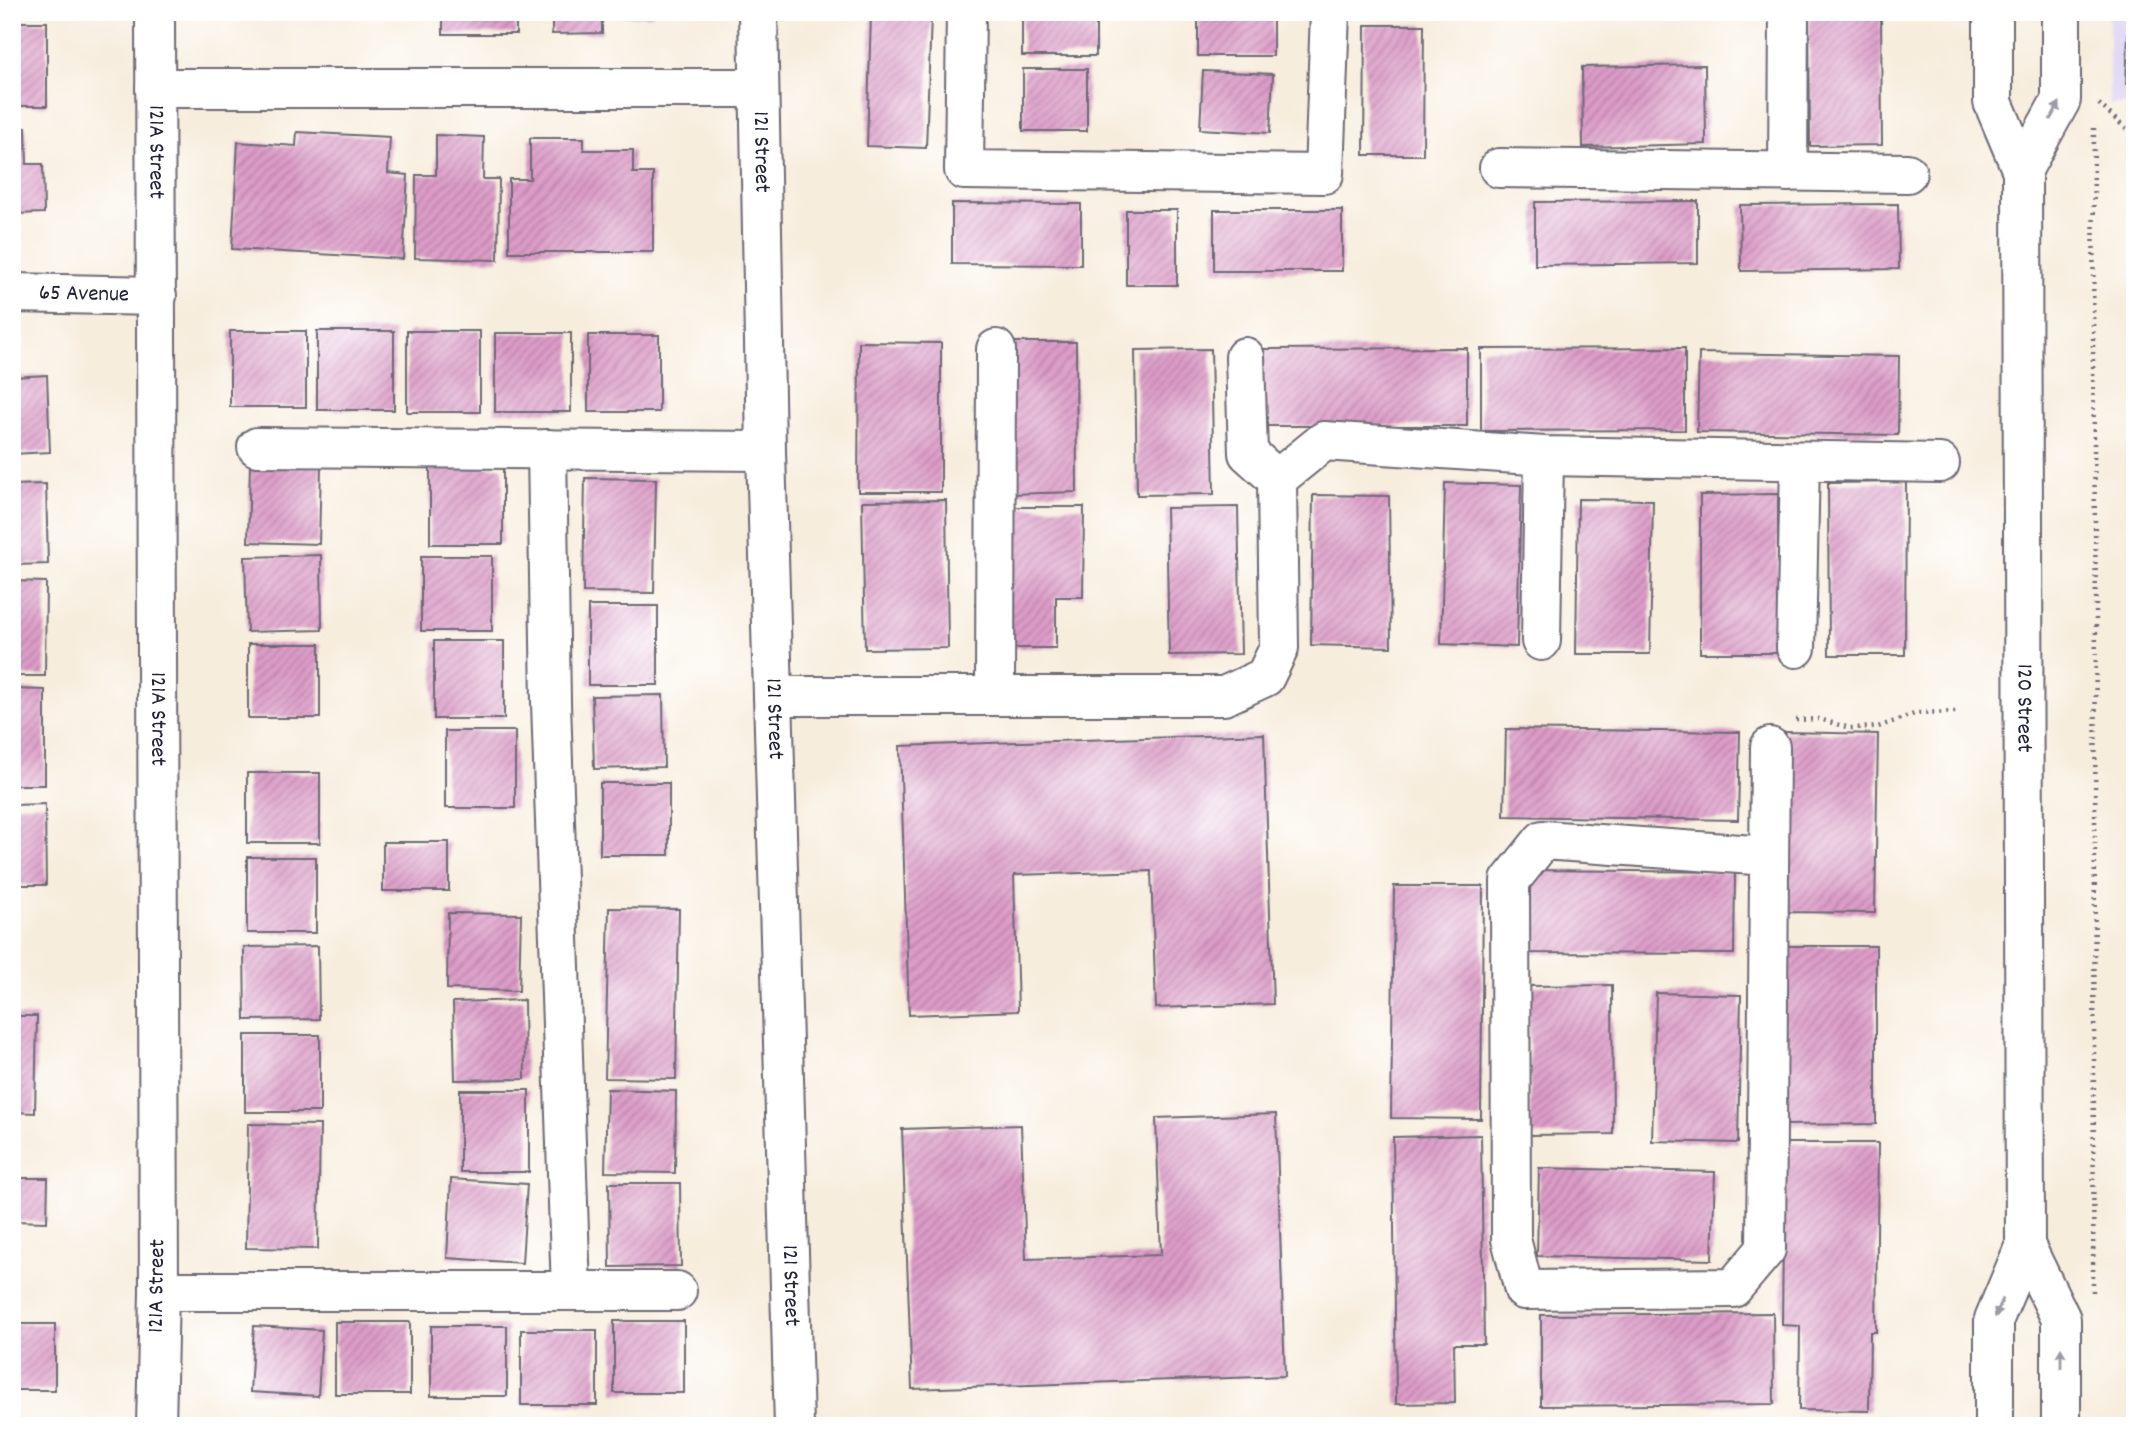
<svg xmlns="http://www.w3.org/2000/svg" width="2147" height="1438" viewBox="0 0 2147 1438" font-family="Dekko,sans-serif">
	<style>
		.built { fill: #dfd5f5 }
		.building { fill: url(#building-hatch) }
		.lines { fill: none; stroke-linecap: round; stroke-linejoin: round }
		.minor-casing { stroke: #6d6974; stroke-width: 42 }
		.major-casing { stroke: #6d6974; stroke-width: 42 }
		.path { stroke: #6d6974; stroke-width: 4.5; stroke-dasharray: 2 5; stroke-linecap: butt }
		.minor { stroke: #fff; stroke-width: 38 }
		.major { stroke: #fff; stroke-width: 38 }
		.oneway { fill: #9c9ca7 }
		.labels { text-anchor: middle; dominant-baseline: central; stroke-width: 5; stroke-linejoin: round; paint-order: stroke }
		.street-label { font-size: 23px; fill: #22223b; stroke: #fff }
	</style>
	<defs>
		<pattern id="building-hatch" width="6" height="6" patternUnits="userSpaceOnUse" patternTransform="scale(1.75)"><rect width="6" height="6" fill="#dd9cc8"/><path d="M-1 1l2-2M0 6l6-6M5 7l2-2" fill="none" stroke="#b37fa4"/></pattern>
	</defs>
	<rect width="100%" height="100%" fill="#fff"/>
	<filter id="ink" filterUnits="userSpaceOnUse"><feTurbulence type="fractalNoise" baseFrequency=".0143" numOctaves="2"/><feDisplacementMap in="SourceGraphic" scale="14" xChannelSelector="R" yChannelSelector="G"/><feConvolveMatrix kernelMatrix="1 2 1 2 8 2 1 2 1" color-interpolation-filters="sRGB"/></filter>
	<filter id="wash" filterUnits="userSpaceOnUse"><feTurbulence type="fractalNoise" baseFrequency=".00686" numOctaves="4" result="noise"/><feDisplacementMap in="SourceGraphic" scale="28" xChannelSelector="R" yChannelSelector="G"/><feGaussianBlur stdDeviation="1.57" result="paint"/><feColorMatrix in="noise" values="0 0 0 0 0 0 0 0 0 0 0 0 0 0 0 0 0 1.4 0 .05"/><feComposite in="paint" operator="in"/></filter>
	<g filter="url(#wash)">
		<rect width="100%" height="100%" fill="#f7eddd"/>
		<!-- built -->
		<rect class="built" x="2109" y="12" width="26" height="93"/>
		<g id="blocks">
			<!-- building -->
			<g class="building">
				<rect x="443" y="12" width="73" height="22"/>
				<path d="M552,12h100v4h-50v17l-50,1z"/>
				<rect x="1022" y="12" width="74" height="44"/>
				<rect x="1198" y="12" width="75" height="44"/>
				<path d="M1809,12h72l1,133 -72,1z"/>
				<path d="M2129,12h6v72h-9z"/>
				<path d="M871,14l60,2 -5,132 -59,-2z"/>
				<rect x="12" y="22" width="35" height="84"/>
				<path d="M1365,25h59l-1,130h-59z"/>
				<path d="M1705,65l1,79 -123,3 -1,-80z"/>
				<rect x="1023" y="69" width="64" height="62"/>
				<path d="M1203,71l70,3 -3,59 -70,-4z"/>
				<path d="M12,127h14l1,37h16l1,49 -32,1z"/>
				<path d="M297,132l93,5 -2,36 20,2 -5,84 -171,-10 6,-107 58,4z"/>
				<path d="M436,135l48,2 -1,42h16l-1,81 -83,-2 1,-83h20z"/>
				<path d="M530,138h54v12h49v23h20v79h-144v-73h21z"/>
				<path d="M1698,201v62l-163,2v-63z"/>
				<path d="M952,203l129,1v61l-129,-1z"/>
				<path d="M1898,204l1,65 -158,2 -1,-66z"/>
				<rect x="1126" y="210" width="51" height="75"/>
				<rect x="1214" y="210" width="128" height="61"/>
				<rect x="230" y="331" width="76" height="76"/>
				<rect x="317" y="331" width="77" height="79"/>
				<rect x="407" y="331" width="73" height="81"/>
				<rect x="495" y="333" width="76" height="79"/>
				<rect x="588" y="335" width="71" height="77"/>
				<path d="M859,342l82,1v149h-83z"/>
				<path d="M1002,342h74l1,150 -73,2z"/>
				<path d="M1467,348v78h-212v-77z"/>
				<path d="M1685,348v82l-204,1v-82z"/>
				<path d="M1211,349l3,145 -77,1 -2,-145z"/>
				<path d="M1699,353l200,3 -1,79 -201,-3z"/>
				<path d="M47,375l3,77 -38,2v-77z"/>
				<path d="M250,465l71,1 -2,78 -71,-2z"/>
				<rect x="430" y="467" width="73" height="77"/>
				<path d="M585,478l71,1 -2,114 -71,-1z"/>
				<path d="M1906,482l-1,173h-76l-1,-172z"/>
				<path d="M1445,483l76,2 -4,162 -76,-3z"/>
				<path d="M46,484l2,80 -36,1v-80z"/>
				<path d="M1778,494v159h-78v-158z"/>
				<path d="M1313,495l76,1 2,151 -80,-2z"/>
				<path d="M1578,499l75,1 -3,154h-74z"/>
				<path d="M946,500l2,148 -83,1 -3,-148z"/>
				<path d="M1006,507h78l-1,90h-27v51h-51z"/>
				<path d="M1238,507l3,147 -72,1 -3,-147z"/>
				<path d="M321,555l1,75 -75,2 -2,-75z"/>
				<rect x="421" y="556" width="71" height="75"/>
				<path d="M12,581l34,1 -1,94h-33z"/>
				<rect x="588" y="606" width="70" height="79"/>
				<rect x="434" y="641" width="70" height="78"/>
				<rect x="248" y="644" width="72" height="74"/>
				<path d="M12,689l33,1v95h-33z"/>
				<path d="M663,695l1,72 -70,2 -2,-73z"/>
				<path d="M1506,729l234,3 -2,88 -234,-4z"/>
				<rect x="445" y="731" width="70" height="77"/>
				<path d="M1785,732l93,2 -3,179 -93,-1z"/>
				<path d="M1264,734l9,270 -117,4 -5,-137 -137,4 4,136 -109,4 -9,-269z"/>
				<rect x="247" y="773" width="73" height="70"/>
				<rect x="600" y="783" width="69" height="72"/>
				<path d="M45,804l1,81h-34v-80z"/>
				<rect x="383" y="842" width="66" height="49"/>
				<rect x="247" y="857" width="69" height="76"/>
				<path d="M1527,870l208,2 -1,82 -207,-1z"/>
				<path d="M1394,886h89l-2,233 -90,-1z"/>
				<path d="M609,908l70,1 -3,170 -71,-1z"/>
				<path d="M448,913l73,1 -2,77 -72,-2z"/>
				<path d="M318,946l1,73 -74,1 -1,-73z"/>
				<path d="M1783,946h93v178l-93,1z"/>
				<path d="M1612,985l1,149 -83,1 -1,-149z"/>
				<path d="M1656,993l85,2 -3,148 -86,-2z"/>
				<path d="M524,1000l1,79 -70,1 -2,-78z"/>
				<path d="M12,1016h25l-2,97 -23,-1z"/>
				<rect x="245" y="1035" width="75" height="77"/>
				<path d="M607,1089l69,2 -1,82 -70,-1z"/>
				<rect x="460" y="1090" width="69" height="82"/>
				<path d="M1276,1114l9,262 -373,13 -10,-260 119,-4 5,134 135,-4 -5,-137z"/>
				<path d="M248,1124l72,1 -2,124 -72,-1z"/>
				<path d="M1481,1135l3,209h-30l1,59 -59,1 -3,-267z"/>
				<path d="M1784,1143h94l-2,189h-6l-1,79 -70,-1 1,-84 -18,-1z"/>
				<path d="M1539,1168l176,4 -3,88 -175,-4z"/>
				<path d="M12,1178h36l-1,44 -35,-1z"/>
				<path d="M451,1179l76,5 -5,79 -75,-5z"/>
				<path d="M609,1183h71l1,83 -71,1z"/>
				<path d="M1773,1313l1,91 -233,2v-91z"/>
				<rect x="614" y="1321" width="70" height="72"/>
				<rect x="335" y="1322" width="75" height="72"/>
				<rect x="12" y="1324" width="43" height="66"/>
				<path d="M254,1326l68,4 -4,66 -68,-4z"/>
				<rect x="431" y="1326" width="76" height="70"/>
				<rect x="521" y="1330" width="76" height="75"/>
			</g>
		</g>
	</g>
	<g filter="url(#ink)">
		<use href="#blocks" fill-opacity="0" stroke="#6d6974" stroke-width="2"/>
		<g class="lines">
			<defs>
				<g id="minor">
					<path id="s1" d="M155,12l4,1279 -3,135"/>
					<path id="s2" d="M758,12l8,439 28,975"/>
					<path d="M966,12l-2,158 360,4 6,-162"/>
					<path d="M155,88h604"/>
					<path d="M1499,168l408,5"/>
					<path d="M1788,172l1,-160"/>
					<path id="s3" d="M12,293l145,3"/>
					<path d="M1245,357l3,96 29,26"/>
					<path d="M257,447l509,4"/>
					<path d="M547,449l4,254 20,588"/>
					<path d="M1541,641l3,-185"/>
					<path d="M1796,648l4,-186"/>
					<path d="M773,696h451l41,-19 14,-29 -2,-169 47,-38 220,15 396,7"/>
					<path d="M995,696l1,-347"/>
					<path d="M1768,856l-225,-16 -33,41 1,358 13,51 209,-2 33,-39 4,-502"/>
					<path d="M159,1291h518"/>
				</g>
				<g id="major">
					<path id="s4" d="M1993,12v90l29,69 3,1074 -31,74v107"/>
					<path d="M2022,171l39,-71v-88"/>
					<path d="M2025,1245l36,74v107"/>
				</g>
			</defs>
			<!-- minor casing -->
			<use href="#minor" class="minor-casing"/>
			<!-- major casing -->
			<use href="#major" class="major-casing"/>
			<!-- path -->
			<g class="path">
				<path d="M2099,104l36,33"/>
				<path d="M1796,720l23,-1 31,9 28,-1 39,-14 39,-1"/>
				<path d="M2093,1292l3,-686 -3,-246 1,-235"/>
			</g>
			<!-- minor -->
			<use href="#minor" class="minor"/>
			<!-- major -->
			<use href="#major" class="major"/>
		</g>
		<!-- one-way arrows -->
		<defs><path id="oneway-solid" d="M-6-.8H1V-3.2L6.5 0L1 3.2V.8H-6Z" transform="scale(1.75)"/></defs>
		<g class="oneway">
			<use href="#oneway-solid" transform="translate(2055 111) rotate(-61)"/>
			<use href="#oneway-solid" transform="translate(1999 1308) rotate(113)"/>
			<use href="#oneway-solid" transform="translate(2061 1358) rotate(-90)"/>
		</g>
	</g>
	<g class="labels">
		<!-- street labels -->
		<g class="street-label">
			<text stroke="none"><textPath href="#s1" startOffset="140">121A Street</textPath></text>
			<text stroke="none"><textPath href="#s2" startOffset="140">121 Street</textPath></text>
			<text stroke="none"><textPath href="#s3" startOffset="72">65 Avenue</textPath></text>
			<text stroke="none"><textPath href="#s4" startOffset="702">120 Street</textPath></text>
			<text stroke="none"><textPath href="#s1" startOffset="707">121A Street</textPath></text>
			<text stroke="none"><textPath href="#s2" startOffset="707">121 Street</textPath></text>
			<text transform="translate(158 1286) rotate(-89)">121A Street</text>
			<text stroke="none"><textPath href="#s2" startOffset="1274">121 Street</textPath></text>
		</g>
	</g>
	<!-- margin -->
	<rect width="2147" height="1438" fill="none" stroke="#fff" stroke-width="42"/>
</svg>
